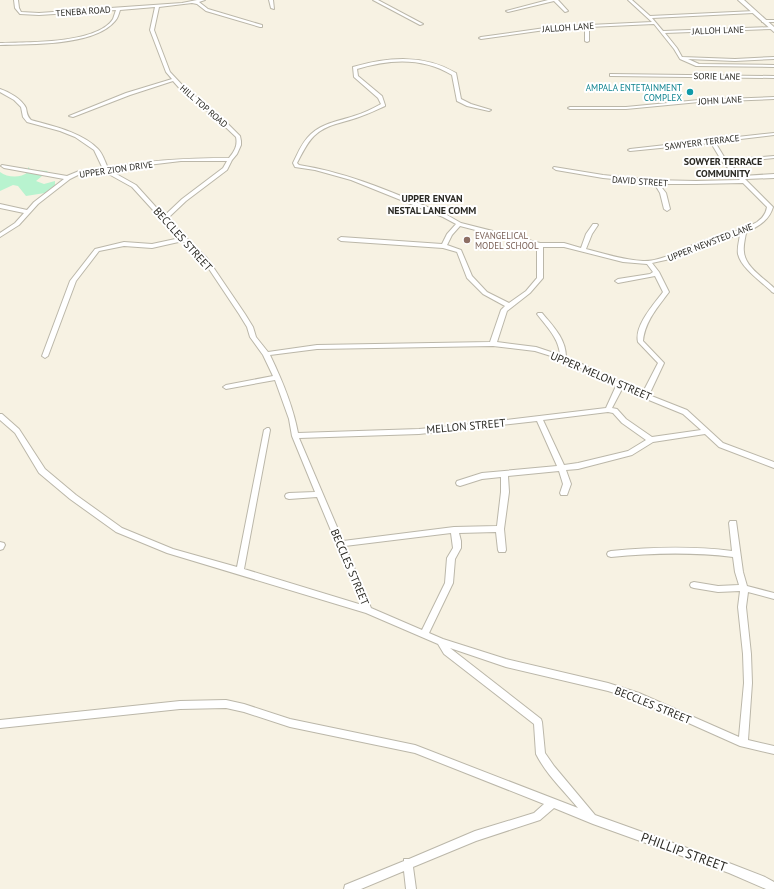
<svg xmlns="http://www.w3.org/2000/svg" width="774" height="889" viewBox="0 0 774 889" font-family="'PT Sans',sans-serif">
	<style>
		.green { fill: #b8f3cf }
		.lines { fill: none; stroke-linecap: round; stroke-linejoin: round }
		.street-casing { stroke: #bbb7a9; stroke-width: 2 }
		.secondary-casing { stroke: #bbb7a9; stroke-width: 2 }
		.street { fill: #fff; fill-rule: evenodd }
		.secondary { fill: #fff; fill-rule: evenodd }
		.culture-dot { fill: #0f9aa8; stroke: #fff; stroke-width: 1.5 }
		.education-dot { fill: #8d6e63; stroke: #fff; stroke-width: 1.5 }
		.labels { text-anchor: middle; dominant-baseline: central; stroke-width: 4; stroke-linejoin: round; paint-order: stroke }
		.far-street-label { font-size: 9px; fill: #2a2923; stroke: #fff }
		.far-culture-label { font-size: 9px; fill: #0d838f; stroke: #fff; text-anchor: end }
		.far-education-label { font-size: 9px; fill: #785e54; stroke: #fff; text-anchor: start }
		.far-neighbourhood-label { font-size: 10px; font-weight: bold; fill: #2a2923; stroke: #fff }
		.street-label { font-size: 11px; fill: #2a2923; stroke: #fff }
		.near-street-label { font-size: 13px; fill: #2a2923; stroke: #fff }
	</style>
	<rect width="100%" height="100%" fill="#f7f2e3"/>
	<!-- green -->
	<path class="green" d="M28,167l3,3 17,1 -12,10 8,3 11,-3v4l-10,8 -19,3 -8,-10 -5,-1 -13,6v-19c8,6 21,6 28,0z"/>
	<g class="lines">
		<defs>
			<g id="street">
				<path d="M14,0h4l1,8 2,4 18,1 143,-10 15,-3h8l-6,2 9,7 54,16v2h-2l-54,-16 -9,-7 -5,-1 -33,4 -5,23 16,42 15,16 36,29 19,19 1,5v4l-4,9 -5,6 -5,10 -41,31 -19,18 40,39 38,56 8,13 3,10 12,15 49,-7 173,-3 11,-32 4,-4 -22,-12 -16,-16 -10,-26 -14,-4 -102,-7 -3,-2 3,-2 101,7 5,-10 9,-10 -13,-7 -92,-37 -36,-10 -20,-3 -2,-4c5,-10 9,-21 18,-29 12,-11 28,-13 43,-18 10,-3 18,-7 27,-12l-3,-6 -24,-21 -1,-10c35,-10 71,-13 103,6l5,26 10,5 20,6 -2,1 -22,-5 -10,-5 -5,-26c-29,-18 -63,-16 -95,-6l1,7 24,20 3,9v1c-9,4 -17,8 -26,11 -16,6 -33,7 -45,19 -8,8 -12,18 -17,27l2,2c52,8 99,30 148,50l14,8 79,20h24l17,5 5,-14 7,-10h4l1,1 -6,9 -6,15c19,5 38,11 57,12 19,1 42,-14 60,-20 19,-6 37,-9 54,-19 6,-4 9,-9 10,-15l-24,-24 -47,1h-37l7,9 4,16 -3,2 -3,-2 -4,-16 -6,-10 -51,-5 -47,-8 -3,-2 1,-1 49,8 47,5 46,1 44,-1 -17,-17 -12,-20 -81,8 -2,-1 2,-1 144,-16v2l-59,7 11,18 48,-4v2l-45,5 13,13 32,-2v4l-29,1 28,28c-4,14 -15,19 -27,26 -1,6 -3,13 -2,19 1,15 20,26 30,36v5l-2,-1c-10,-10 -31,-24 -34,-38 -1,-6 1,-13 2,-19l-34,9 -36,15 -18,4 7,9 10,20c-11,15 -24,29 -26,49l21,22 -15,32 38,15 36,33 51,19v6l-55,-21 -14,-13 -52,8 -21,13 -54,14 -12,1 5,14 -4,11h-6l-1,-2 3,-9 -4,-13 -51,5 1,16 -5,37 2,21 -1,2h-6l-1,-2 -2,-18 -37,1 2,8v7l-6,11 -2,24 -24,50 14,6 63,20 102,24 31,10 100,44 5,-54 -1,-29 -5,-47 2,-16 -22,1 -24,-4 -3,-1 -1,-2 1,-2 3,-1 24,4 21,-1 -4,-13 -2,-15c-41,-5 -81,-4 -122,0l-3,-1 -1,-2 1,-2 3,-1c41,-4 81,-5 121,0l-3,-28 1,-2h6l7,51 4,14 27,7v6l-26,-7 -2,15 5,47 1,29 -4,57 26,6v8l-34,-8 -103,-46 -29,-9 -102,-24 -56,-19 91,71 1,3 3,31 9,13 41,49 134,48 36,14 9,5v7h-8l-37,-16 -136,-49 -39,-16 -14,12 -64,21 -63,26 3,22h-10l-2,-18 -43,18h-17l1,-4 59,-24v-2h5l66,-28 59,-18 10,-9 -129,-51 -125,-26 -46,-15 -18,-4 -46,1 -180,19v-8l180,-19 46,-1 18,4 46,15 125,26 163,63c-14,-17 -32,-34 -42,-54l-2,-30 -90,-70 -6,-10 -72,-31 -199,-60 -51,-21 -46,-33 -31,-26 -24,-40 -15,-13v-6h2l17,15 26,40 31,26 46,33 51,21 64,18 27,-137 3,-2h2l1,2 -26,139 118,36 -45,-108 -28,2 -3,-1 -1,-2 1,-2 3,-1 26,-1 -23,-56 -3,-17 -14,-39 -49,9 -3,-2 3,-2 47,-9 -10,-21 -13,-18 -3,-10 -8,-13 -36,-54 -20,-19 -31,7 -28,-2 -25,5 -23,30 -28,75 -3,2 -3,-2 28,-75 25,-32 29,-7 28,2 28,-6 -18,-18 -30,-33 -27,-15 -25,2 -10,5 -32,25 -19,21 -19,12v-4l15,-10 9,-10 -24,-5v-4l27,6 7,-8 30,-23 -60,-11 -3,-2 1,-1 65,11 12,-5 24,-2 -9,-19 -19,-13 -15,-6 -33,-9 -4,-5 -2,-10 -7,-7 -14,-8v-3c9,3 22,10 26,19 1,5 1,8 5,12 21,6 51,12 67,29 5,5 7,13 10,19 40,-8 80,-10 121,-10 5,-6 9,-12 7,-21l-19,-18 -36,-29 -8,-9 -43,14 -57,22 -4,-1 57,-23 46,-14 -6,-7 -16,-42 5,-23 -35,3c-1,3 -2,8 -5,11 -21,25 -84,23 -115,24v-2c27,-1 97,1 113,-24 1,-3 2,-6 3,-9l-77,5 -19,-1 -5,-6zM181,161h46l-4,7 -41,31 -18,17 -28,-31 -25,-14 20,-4zM460,226l77,20v32l-11,13 -17,12 -22,-11 -15,-16 -11,-26 -14,-5 5,-10zM543,247h21l59,15 24,2 6,8 -3,2 -32,5 -3,2 3,2 37,-7 8,16c-9,12 -29,34 -25,50l20,21 -15,29 -32,-13 -37,-19 -8,-3c0,-18 -13,-31 -24,-44h-4l-1,1c9,12 22,24 23,41l-24,-8 -39,-5 10,-31 23,-18 13,-15zM493,346l42,5 35,11 37,21 9,3 -10,22 -133,16 -54,5 -121,4c-5,-27 -16,-53 -28,-78l47,-6zM622,389l61,25 18,16 -49,7 -26,-18 -9,-10 -5,-1zM608,412l5,1 9,10 24,17 -18,11 -50,12 -14,2 -21,-45zM537,421l20,45 -75,7 -25,8 -1,2 1,2 3,1 22,-7 19,-2v15l-4,34 -43,1 -111,14 -44,-103 120,-4zM451,533l2,15 -6,10 -2,25 -23,47 -51,-22 -26,-62z"/>
				<path d="M269,0h4l1,9 -3,-1z"/>
				<path d="M373,0h5l45,24 -3,1z"/>
				<path d="M548,0h10l10,11 -3,1 -11,-11 -46,11 -2,-1z"/>
				<path d="M628,0h4l18,16 105,-5v2h-1l-102,5 11,13 110,-4 1,1 -2,1 -107,4 12,15 5,9 53,2 39,-2v2l-39,2 -47,-2 11,5 75,1v2l-78,-1 -16,-7 -6,-10 -20,-25 -65,3v14l-2,1 -2,-1v-13l-33,1 -71,10 -2,-1 2,-1 71,-10 33,-2 2,-1 2,1 63,-3z"/>
				<rect x="762" y="20" width="12" height="2"/>
				<path d="M610,74l164,2v2l-162,-2h-2z"/>
				<path d="M774,97v2l-75,3 -73,7h-56l-2,-1 2,-1h56l73,-7z"/>
				<path d="M0,542l4,1 1,2 -2,4 -3,1z"/>
			</g>
			<path id="secondary" d="M738,0h6l30,27v5z"/>
		</defs>
		<!-- street casing -->
		<use href="#street" class="street-casing"/>
		<!-- secondary casing -->
		<use href="#secondary" class="secondary-casing"/>
		<!-- street -->
		<use href="#street" class="street"/>
		<!-- secondary -->
		<use href="#secondary" class="secondary"/>
	</g>
	<!-- markers -->
	<circle class="culture-dot" cx="690" cy="92" r="4"/>
	<circle class="education-dot" cx="467" cy="240" r="4"/>
	<g class="labels">
		<!-- far-street labels -->
		<g class="far-street-label">
			<text transform="translate(83 11) rotate(-4)">TENEBA ROAD</text>
			<text transform="translate(568 27) rotate(-4)">JALLOH LANE</text>
			<text transform="translate(718 30) rotate(-2)">JALLOH LANE</text>
			<text transform="translate(717 76) rotate(1)">SORIE LANE</text>
			<text transform="translate(720 100) rotate(-3)">JOHN LANE</text>
			<text transform="translate(204 106) rotate(41)">HILL TOP ROAD</text>
			<text transform="translate(702 142) rotate(-7)">SAWYERR TERRACE</text>
			<text transform="translate(116 169) rotate(-8)">UPPER ZION DRIVE</text>
			<text transform="translate(640 181) rotate(4)">DAVID STREET</text>
			<text transform="translate(710 242) rotate(-21)">UPPER NEWSTED LANE</text>
		</g>
		<!-- far-culture labels -->
		<g class="far-culture-label">
			<text x="682" y="87">AMPALA ENTETAINMENT<tspan x="682" dy="10">COMPLEX</tspan></text>
		</g>
		<!-- far-education labels -->
		<g class="far-education-label">
			<text x="475" y="235">EVANGELICAL<tspan x="475" dy="10">MODEL SCHOOL</tspan></text>
		</g>
		<!-- far-neighbourhood labels -->
		<g class="far-neighbourhood-label">
			<text x="723" y="161">SOWYER TERRACE<tspan x="723" dy="12">COMMUNITY</tspan></text>
			<text x="432" y="198">UPPER ENVAN<tspan x="432" dy="12">NESTAL LANE COMM</tspan></text>
		</g>
		<!-- street labels -->
		<g class="street-label">
			<text transform="translate(183 239) rotate(48)">BECCLES STREET</text>
			<text transform="translate(601 376) rotate(23)">UPPER MELON STREET</text>
			<text transform="translate(466 426) rotate(-5)">MELLON STREET</text>
			<text transform="translate(350 567) rotate(67)">BECCLES STREET</text>
			<text transform="translate(653 705) rotate(22)">BECCLES STREET</text>
		</g>
		<!-- near-street labels -->
		<g class="near-street-label">
			<text transform="translate(684 852) rotate(20)">PHILLIP STREET</text>
		</g>
	</g>
</svg>
